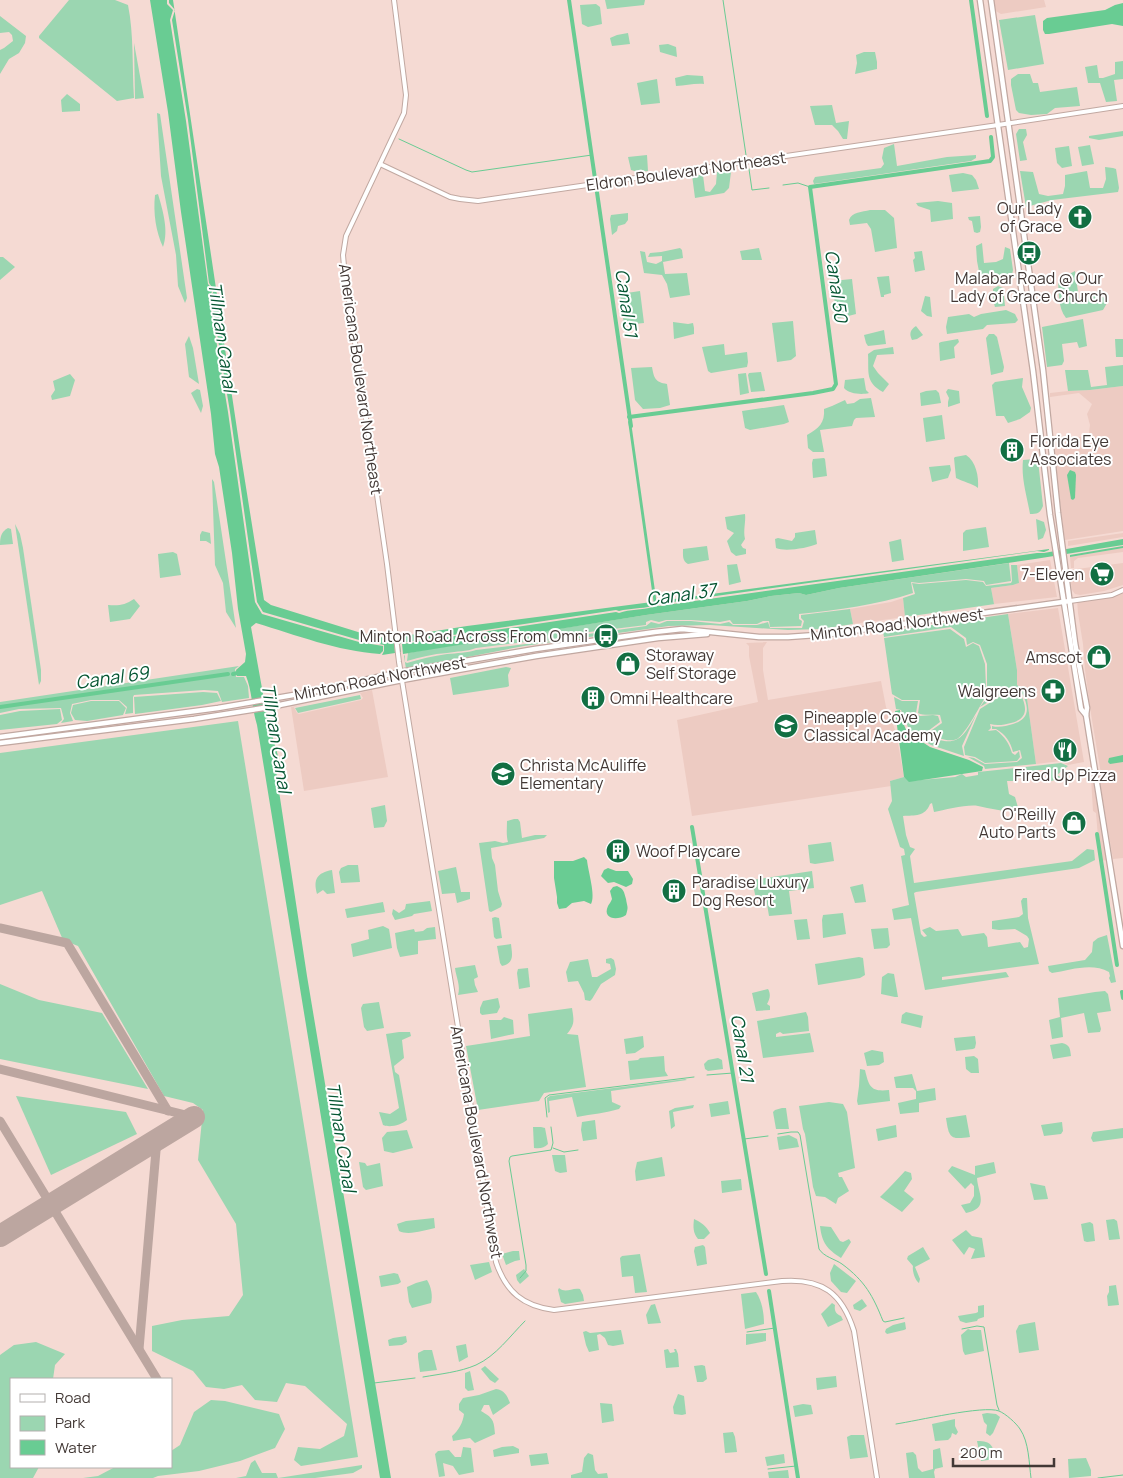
<svg xmlns="http://www.w3.org/2000/svg" width="1123" height="1478" viewBox="0 0 1123 1478" font-family="Manrope,sans-serif">
	<style>
		.built { fill: #edcbc2 }
		.green { fill: #9bd6b1 }
		.water { fill: #69cc93 }
		.lines { fill: none; stroke-linecap: round; stroke-linejoin: round }
		.stream { stroke: #69cc93; stroke-width: 1 }
		.canal { stroke: #69cc93; stroke-width: 4 }
		.taxiway { stroke: #bca6a0; stroke-width: 9 }
		.runway { stroke: #bca6a0; stroke-width: 22 }
		.minor-casing { stroke: #c1a8a1; stroke-width: 6 }
		.major-casing { stroke: #c1a8a1; stroke-width: 7 }
		.minor { stroke: #fff; stroke-width: 4 }
		.major { stroke: #fff; stroke-width: 4.5 }
		.labels { text-anchor: middle; dominant-baseline: central; stroke-width: 4; stroke-linejoin: round; paint-order: stroke }
		.street-label { font-size: 16px; fill: #423835; stroke: #fff }
		.poi-label { font-size: 16px; fill: #423835; stroke: #fff; text-anchor: start }
		.water-label { font-size: 18px; font-style: italic; fill: #055632; stroke: #fff }
	</style>
	<rect width="100%" height="100%" fill="#f5dad3"/>
	<!-- built -->
	<g class="built">
		<path d="M993,0h51l2,7 -45,7 -7,-4z"/>
		<path d="M1123,386v145l-58,9 -13,-97 20,-1v-4l14,-2 3,-3 1,-8 -3,-11 5,-10 -13,-11 -29,4v-4l18,-2 22,-1z"/>
		<path d="M1123,533v4l-55,9v-5z"/>
		<path d="M1123,548v4l-45,6 -4,3v7h-3l-1,-11z"/>
		<path d="M1050,560l7,37 -63,7 -3,-16 22,-3 6,-2 -2,-18z"/>
		<path d="M1123,563v22l-19,6 -24,4 -5,-1 -3,-4 -3,-20z"/>
		<path d="M1123,590v268l-10,1 -13,-76 1,-9 -10,-60 -6,-44 -2,-26 -5,-31 -1,-13 35,-5z"/>
		<path d="M903,598l2,19 -52,7 -3,-15 41,-7z"/>
		<path d="M1058,608l26,154 -16,3 -7,-4 -25,3 -10,-73 -9,-6v-15l-9,-56z"/>
		<path d="M767,642l-4,6v22l5,30 113,-19 5,26 10,25 8,45 -14,4 1,5 -199,30 -15,-96 81,-18 -9,-46v-10l-3,-3z"/>
		<path d="M372,690l16,87 -84,14 -13,-84 15,-3 -12,3 3,6 2,1 62,-14 2,-2 -3,-5 -17,4z"/>
		<path d="M1090,761h1l16,99 -7,1 -4,-48 -3,-2z"/>
	</g>
	<!-- green -->
	<g class="green">
		<path d="M69,0h46l13,5c6,30 4,61 6,93l-17,3 -78,-63v-2z"/>
		<path d="M605,0h40l-1,5 -37,4z"/>
		<path d="M596,4l4,3 2,17 -14,3 -6,-3 -2,-19z"/>
		<path d="M1035,15l9,49 -36,6 -9,-50z"/>
		<path d="M0,16l26,20 -1,7 -6,10 -10,6 -9,15v-24l4,-2 9,-7 -1,-6 -3,-3 -9,1z"/>
		<path d="M628,33l2,11 -18,2 -2,-8 7,-3z"/>
		<path d="M134,43l10,55 -9,1z"/>
		<path d="M668,44l8,3 1,10 -17,-5 -1,-7z"/>
		<path d="M864,52h11l2,10v7l-22,5 2,-11 -1,-8z"/>
		<path d="M1123,61v18l-9,1 3,21 -11,1 -6,-19h-12l-3,-16 12,-2 2,13h4l12,-4v-12z"/>
		<path d="M1018,74h12l3,9h5l2,9 37,-5 3,19 -25,2 -8,6 -16,1 -12,-2 -3,-3 -5,-25v-6z"/>
		<path d="M687,75l16,1 1,8c-10,-1 -18,2 -28,2l-1,-8z"/>
		<path d="M657,79l3,24 -19,2 -4,-22z"/>
		<path d="M67,94l13,10v7l-18,1 -1,-12z"/>
		<path d="M832,105l4,18 13,-2 -2,18h-4l-5,-8 -6,-6h-17l-5,-19z"/>
		<path d="M157,113l3,1 27,184 -2,5 -7,-17 -2,-31 -15,-79z"/>
		<path d="M1019,129h7l1,6 -4,7 4,18 -7,1 -4,-27z"/>
		<path d="M1123,131v5l-24,4 -10,-2v-2z"/>
		<path d="M894,144l3,22 50,-9 29,-2v3l-5,3 -157,23 -1,-3 2,-4 66,-9 3,-4 -2,-6 2,-10z"/>
		<path d="M1090,145l4,19 -12,2 -4,-19z"/>
		<path d="M1069,146l3,20 -10,2 -5,-5 -2,-15z"/>
		<path d="M647,155l1,16 -10,1 -7,-2 -3,-13z"/>
		<path d="M1105,167l8,1 3,1 3,19 -1,4 -66,8 -26,7 -6,-36 13,1 6,22 9,2 15,-2 2,-8v-11l22,-4 3,17h13l3,-9z"/>
		<path d="M730,171l1,1 -2,16 -5,5 -29,5 -3,-23h11l2,16 5,1 6,-8 1,-12z"/>
		<path d="M963,173l9,2 4,5 3,9 -27,3 -3,-17z"/>
		<path d="M158,194c5,17 11,37 5,53 -7,-15 -10,-34 -8,-52z"/>
		<path d="M938,201l14,2 1,16 -22,3 -1,-12 -12,-4 -2,-3z"/>
		<path d="M870,210h15l9,8 3,30 -22,4 -4,-23 -4,-6 -17,2 -1,-5c3,-8 13,-8 21,-10z"/>
		<path d="M628,213v7l-3,4 -7,2 -1,5 -5,4 -2,-16 1,-4z"/>
		<path d="M980,216l1,11 -1,5 -3,1 -3,-1 -2,-11 -3,-1 -1,-3z"/>
		<path d="M982,243l2,20 12,-1 7,-3 2,-12 5,2 3,21 -1,5 -8,3 -23,4 -4,-21 -1,-15z"/>
		<path d="M680,248l2,2 1,8 -20,4 2,12 22,-1 3,22 -20,3 -3,-14 -5,-9 -18,-2 -4,-22 5,1 2,10 9,2 6,-3v-5l-14,1 2,-4 11,-1z"/>
		<path d="M759,248l3,12h-20l-2,-9z"/>
		<path d="M922,251l3,19 -10,2 -2,-12 2,-2 -1,-6z"/>
		<path d="M0,257h3l12,10 -15,13z"/>
		<path d="M1075,271l4,28 19,-4 9,4v4l-4,7 -37,8c-8,-10 -7,-25 -8,-38z"/>
		<path d="M889,276l2,17 -7,2v2h-3l-4,-20z"/>
		<path d="M852,279l4,35 -19,5 -5,-38z"/>
		<path d="M998,286l5,2 2,18 -10,1 -2,-7v-11z"/>
		<path d="M640,291l4,32 -20,2 -4,-31z"/>
		<path d="M925,296l5,1 2,20 -5,-1 -6,-5z"/>
		<path d="M1006,310l9,4 3,6 -3,3 -28,2 -4,4 -36,5 -1,-7 2,-10 21,-3 5,3 7,-3z"/>
		<path d="M1083,319l4,27 -8,2 -2,-6 -15,2 2,17 -2,4 -15,2 -5,-40z"/>
		<path d="M793,321l3,35 -5,4 -14,2 -5,-39z"/>
		<path d="M673,322l15,2 5,-1 1,5v6l-20,5z"/>
		<path d="M916,326l7,9 -6,4 -5,1c-3,-6 -2,-10 4,-14z"/>
		<path d="M884,330l2,14 -18,2 -2,-3 -2,-8z"/>
		<path d="M989,334h5l3,3 7,30 -1,5 -12,3 -5,-37z"/>
		<path d="M189,336l4,12 6,36 -10,-7 -4,-33z"/>
		<path d="M958,339l1,3 -5,5 1,11 -15,3 -1,-18 2,-1z"/>
		<path d="M1115,339h8v18h-7z"/>
		<path d="M724,344l1,11 22,-3 1,10 -1,5 -36,6 -3,-2 -6,-24z"/>
		<path d="M893,347l1,7 -17,1 -4,11 5,7 11,11 -6,8c-18,-10 -14,-19 -15,-38l6,-4z"/>
		<path d="M1123,365v21l-33,4 -22,1 -3,-21h23l3,17 16,-2 -2,-18z"/>
		<path d="M652,367c2,11 3,15 15,17l3,21 -10,3 -17,1 -8,-9 -4,-32z"/>
		<path d="M761,372l4,19 -14,1 -3,-17 1,-2z"/>
		<path d="M746,373l3,20 -9,2 -2,-21z"/>
		<path d="M70,374l5,6 -5,16 -18,4 -1,-4 4,-6 -2,-9z"/>
		<path d="M864,378l2,12 3,3c-7,2 -20,1 -25,-5l1,-8z"/>
		<path d="M1023,378l-1,9 9,21 -1,4 -10,7 -12,4 -4,-7h-8l-4,-31 3,-3z"/>
		<path d="M197,389l3,1 3,16 -2,7 -10,-20z"/>
		<path d="M948,389l11,2 1,12 -12,4v-5l1,-4 -3,-6z"/>
		<path d="M936,390l3,3 2,10 -20,3 -1,-13 6,-2z"/>
		<path d="M871,398l4,19 -19,1 -2,2 -2,6 -32,4 4,22h-11l-5,-4 -1,-13c12,-7 18,-12 17,-26l8,-3 13,-6 2,4 7,-1 6,-4z"/>
		<path d="M784,405l5,17 -5,2 -34,6 -5,-2 -3,-17z"/>
		<path d="M942,415l3,24 -19,3 -3,-24z"/>
		<path d="M966,455c10,6 13,22 12,33 -6,-5 -15,-6 -22,-10l-2,-20 1,-1z"/>
		<path d="M824,458l1,1 2,17 -14,2 -1,-15 1,-4z"/>
		<path d="M1035,459l3,1 5,46c-3,7 -5,8 -13,8 -3,-18 -9,-35 -7,-54z"/>
		<path d="M950,465l1,5 -3,8 -16,4 -3,-15z"/>
		<path d="M212,479l2,3 22,146 -10,-16 -3,-29 -8,-18z"/>
		<path d="M745,514c1,8 -2,16 0,25l-4,6 2,3 3,1v5l-10,2 -5,-4 -4,-11 7,-8 -7,-4 -2,-12z"/>
		<path d="M1036,519l8,3 2,8 -3,8 -5,2z"/>
		<path d="M15,524l5,10 3,14 18,122v11l-2,4z"/>
		<path d="M986,527l3,20 -26,4v-18l3,-3z"/>
		<path d="M8,528l3,1 2,15 -13,1c0,-8 1,-13 8,-17z"/>
		<path d="M815,530l2,14c-9,4 -32,8 -41,4l-1,-9 3,-1 14,3 3,-4v-4z"/>
		<path d="M202,531l8,2 1,11 -5,-3h-6v-6z"/>
		<path d="M901,539l3,21 -12,2 -3,-20z"/>
		<path d="M707,546l2,14 -21,4c-6,-3 -5,-9 -5,-15z"/>
		<path d="M173,552l4,2 4,21 -21,3 -2,-24z"/>
		<path d="M1009,563l2,18 -25,4 -2,-4 -18,-2 -47,4 -8,-1 2,11c-36,12 -75,17 -114,21v5l3,2 -1,5 -31,1 -1,-6h-6l-6,3h-24l-3,-4 -10,2 -29,-2h-25l-7,2 -8,-2 -5,2v3l-65,8 -35,8 -1,-3h-5l-1,2 -6,1 -57,7c-10,4 -19,3 -29,5 -14,1 -27,4 -40,8l1,-8 16,-3 222,-35 101,-14 24,-5 28,-3 7,2 33,-7z"/>
		<path d="M737,564l4,18 -12,3 -2,-20z"/>
		<path d="M1011,565h6l2,18 -6,2 -22,3 3,16h1l-90,13 -2,-19 12,-4 -3,-11 7,1 47,-4 17,2 3,4 25,-3 1,-2z"/>
		<path d="M134,599l6,7 -10,13 -20,3 -2,-17c11,1 17,0 26,-6z"/>
		<path d="M850,609l3,15 -32,5 -33,1 -78,-5 -41,1 -145,20 -118,23 -2,-13 1,-1v7l2,1c13,-4 26,-7 40,-9 10,-1 20,-1 29,-4l58,-7 6,-1 1,-2h3l2,2 35,-7 65,-9 5,-4 8,2 8,-3h24l29,3 9,-2 4,3h24l11,-3 2,6h32l2,-7 -3,-3v-3z"/>
		<path d="M1008,614l9,56v15l9,6 10,73 -51,5 -1,-3 -16,-9 6,1 11,6 32,-2 5,-4 -2,-8 -7,2c-3,-11 -7,-17 -17,-23h-4v-3c7,2 14,0 21,-2 20,-6 15,-21 6,-36l-15,1 -6,7 -18,11 10,-14 -3,-6v-23l-7,-19 -7,-3 -6,3 -1,-7 -15,-11 -67,10 -1,-5z"/>
		<path d="M950,629l14,10 2,8 7,-4 6,3 6,18 1,23 2,6c-7,10 -22,41 -31,46 -8,4 -20,-2 -28,-4v-3l13,-9 -2,-8c-7,-1 -17,1 -22,-2l2,-13h-18l-10,-6 -8,-56z"/>
		<path d="M239,666l-4,3 1,8h8l4,9 1,12 -27,4 -4,-11 -14,-1 -70,5 -1,2v16l-8,1 2,-7 -8,-7h-28l-19,4 -2,9 3,8 -12,2 3,-4 -3,-11 -42,1 -19,4v-11z"/>
		<path d="M506,667l5,1 -3,7 1,11 -2,1 -54,8 -3,-17z"/>
		<path d="M1018,689c8,15 13,29 -7,34 -7,2 -14,3 -21,1l1,4 -3,3 8,-1c9,7 13,13 16,23l3,2 4,-4 1,6 -3,4 -32,2 -10,-6 -10,-2 -1,-8 16,-38 19,-12 6,-6z"/>
		<path d="M203,692l14,1 4,8 -19,4 -67,9 -1,-17z"/>
		<path d="M360,695l1,4 -63,14 -3,-5z"/>
		<path d="M894,697l8,4h16l-2,12 4,3 13,-1 5,1 2,6 -12,9v5c29,12 34,3 48,-21l-14,31 2,10 -33,-11 -21,-13 -9,-22 -5,-1z"/>
		<path d="M91,701h28l7,7 -3,7 -36,6 -12,-1 -4,-7 2,-8z"/>
		<path d="M60,709l2,11 -5,4 -57,6v-15l20,-4z"/>
		<path d="M238,721l120,736 -57,9 -7,-6 4,-13 22,2 24,-13 3,-12 -42,-38 -19,-3 -9,19 -22,-2 -13,-15 -18,4 -18,-2 -13,-16 -41,-20v-25l30,-6 47,-4 14,-21 -7,-71 -38,-64 5,-50 -10,-7 -29,-7 -86,-150 -15,-6 -21,-49 -42,14v-152z"/>
		<path d="M1061,763l7,3 -11,9 5,3 -11,3 -3,-11h-9l-21,4 -3,7h-8l2,13 6,3 4,14c-16,1 -26,-2 -41,-5 -10,-2 -33,4 -44,6l-2,-9 -2,1c-5,13 -15,11 -27,12l3,19 4,12 5,2 -5,7 4,27 158,-22 15,-12 7,1 1,10 -16,8 -163,24 -2,1 7,41 3,3 3,-1 -5,-6 8,-3 6,4 22,-2 4,7 22,-3 3,4 1,10 32,-5 4,6 4,-1 1,-8 -2,-3 -12,-7 -16,1 -7,-1v-8l27,-4 4,-3 -2,-13 2,-3h4l1,20 11,46 -97,13v3l64,-8 3,5 -84,13 -14,-72 -17,2 -2,-11 17,-4 -8,-49 4,-1 -1,-6 -4,-2 -12,-38 4,-8 -2,-20 14,-4 5,4 46,-4 7,-3 4,3 12,-2v-3z"/>
		<path d="M385,805l2,16 -3,6 -10,1 -3,-20z"/>
		<path d="M514,819h4l2,3 2,16 13,-3h12l-3,3 -53,10 1,10 3,7 3,26 4,13 -1,3 -10,5 -2,-1 -10,-68 16,-2 8,2 5,-1c-2,-7 -1,-14 -1,-21z"/>
		<path d="M831,842l3,19 -19,3 -5,-1 -2,-18z"/>
		<path d="M348,865h10l2,17 -19,1 -2,-11 2,-4z"/>
		<path d="M456,867l5,25h9v7l-13,4 -2,-10 -13,1 -4,-23z"/>
		<path d="M332,870l3,23 -8,1 -4,-4 -6,4c-4,-15 0,-21 15,-24z"/>
		<path d="M812,871l2,17 -25,3 3,23 -23,2 -3,-18 -10,1 -4,-19z"/>
		<path d="M863,884l3,18 -11,1 -5,-16z"/>
		<path d="M430,901l2,10 -18,3 -2,2 -17,4 -3,-6 1,-5 6,4 6,-4 1,-5z"/>
		<path d="M383,902l2,10 -38,6 -2,-9z"/>
		<path d="M843,913l3,21 -23,4 -1,-18 1,-5z"/>
		<path d="M495,917l4,1 3,20 -6,1 -2,-2 -2,-19z"/>
		<path d="M807,919l3,20 -13,1 -3,-20z"/>
		<path d="M383,926l6,3 3,19 -39,9 -2,-13 18,-5 -1,-9z"/>
		<path d="M435,927l1,12 -18,2v13l-18,3 -3,-9 -2,-15 19,-4 1,3 8,-1 4,-3z"/>
		<path d="M888,928l2,17 -3,3 -13,1 -3,-20z"/>
		<path d="M1107,935l9,47 -5,1 -2,-5 1,-2 -1,-4c-17,-10 -39,-2 -57,1l-3,-2 -1,-5 37,-6 7,-8 1,-10 5,-4z"/>
		<path d="M511,944c1,10 4,19 -9,22l-2,-3 -3,-17z"/>
		<path d="M859,957l4,1 2,17 -5,3 -42,7 -3,-21z"/>
		<path d="M611,958l3,2 2,9 -1,6 -14,9 -9,15 -2,2 -5,-1 -1,-7 -6,-12 -10,1 -2,-10 4,-10 18,-3 4,18h5l14,-8 -1,-5 -4,-1v-4z"/>
		<path d="M475,965l3,12 -4,2 1,6 3,7 -20,3c3,-9 -2,-18 -3,-27z"/>
		<path d="M528,968l2,19 -11,2 -2,-16 1,-4z"/>
		<path d="M888,973l6,1 4,23h-3l-14,-3 1,-17z"/>
		<path d="M0,984l39,16 63,13 46,76 -148,-30z"/>
		<path d="M768,989c3,5 2,10 -1,15l3,2v4l-14,1 -4,-18z"/>
		<path d="M1105,991l3,3 3,17 -14,2 4,16 -1,3 -12,1 -4,-20 -23,5 2,19 -11,2 -3,-19 11,-3 -2,-19 37,-6z"/>
		<path d="M498,998l2,9 -3,6 -15,2 -2,-2v-5l3,-7z"/>
		<path d="M379,1002l5,26 -17,3 -3,-4 -3,-19 2,-4z"/>
		<path d="M572,1008c2,13 3,16 -5,26l11,1 8,52 -42,6 -5,8 -61,9 -12,-64 64,-10 -2,-22z"/>
		<path d="M806,1012l2,5 1,14 -26,3 -3,-2 -4,2v3l34,-4 4,19 -51,6 -6,-37z"/>
		<path d="M906,1012l17,4 -2,12 -20,-5 1,-8z"/>
		<path d="M504,1017l9,3 1,14 -23,5 -2,-19h12z"/>
		<path d="M399,1032h11l1,4 -9,4 2,18 -10,8 1,6 4,3 8,45c-6,5 -17,8 -24,5l-4,-13 11,2 9,-6 -13,-74z"/>
		<path d="M643,1036l1,11 -9,6 -9,1 -2,-15z"/>
		<path d="M975,1036l1,7 -1,5 -2,1 -17,2 -2,-13z"/>
		<path d="M1062,1043c8,2 8,5 9,13l-18,3 -3,-14z"/>
		<path d="M872,1050l11,2 1,10 -5,3 -12,1 -3,-13z"/>
		<path d="M664,1056l1,15 3,5 -38,4 -2,-19 10,-1 2,-2z"/>
		<path d="M974,1056l4,3 1,14h-8l-5,-4 -1,-12z"/>
		<path d="M718,1058l4,2 1,9 -15,2 -3,-2 -1,-5 4,-4z"/>
		<path d="M860,1069l5,1c4,17 6,22 24,20l1,11c-11,1 -21,3 -32,4l-1,-4 2,-15z"/>
		<path d="M912,1074l5,17 18,-3 1,12 -17,3v9l-19,2 -2,-11 18,-4v-8l-3,-3h-17l-2,-11z"/>
		<path d="M685,1079l2,1 -76,11 1,11 9,4 -2,3c-13,4 -27,5 -42,8l-5,-20 -23,4 1,11 -2,1 -1,-15 3,-2z"/>
		<path d="M16,1096l110,16 11,22 -86,41z"/>
		<path d="M728,1101l2,13 -19,3 -2,-13z"/>
		<path d="M829,1102l14,2 4,8 8,56 -17,5 1,4h3l7,14 -11,7 -2,6 -11,-7 -9,-1 -3,-9 -8,-53 -2,-5 -4,-23z"/>
		<path d="M694,1105l-1,3 -20,4 2,14 -4,3 -2,-18 6,-3z"/>
		<path d="M782,1108h4l3,21h-13l-3,-17 2,-2z"/>
		<path d="M966,1115l4,22c-20,3 -21,1 -24,-19z"/>
		<path d="M595,1120l2,19 -14,2 -2,-11 1,-8z"/>
		<path d="M1062,1122l1,9 -2,3 -17,2 -3,-11z"/>
		<path d="M896,1125l1,12 -19,4 -2,-12z"/>
		<path d="M533,1127h8l4,1 3,16c-4,4 -8,5 -14,4z"/>
		<path d="M1123,1128v10l-30,4 -2,-4 2,-6z"/>
		<path d="M407,1130l6,18 -20,5 -9,-2 -2,-13 5,-6z"/>
		<path d="M789,1135l8,4 2,8 -20,3 -2,-13z"/>
		<path d="M552,1155h13l2,17 -7,1 -5,-2z"/>
		<path d="M662,1157l3,19 -29,5 -1,-10 2,-9z"/>
		<path d="M359,1162l6,1 2,3 13,-3 3,23 -17,4 -3,-3z"/>
		<path d="M994,1162l2,11 -19,5c1,16 13,30 -11,35l-5,-8 9,-2 4,-7v-10l-3,-3 -6,6 -17,-18 4,-5 23,9v-9z"/>
		<path d="M905,1171l6,2 1,6 -8,12 10,8 -12,13 -22,-15c9,-9 17,-17 25,-26z"/>
		<path d="M741,1179l1,11 -20,3 -1,-12z"/>
		<path d="M1030,1183l15,3 3,13 -14,1z"/>
		<path d="M434,1218l1,10c-11,2 -26,8 -36,3l-2,-7 9,-3z"/>
		<path d="M694,1219c7,3 12,7 16,14l-6,6h-6c-5,-6 -5,-12 -4,-20z"/>
		<path d="M1114,1219l3,2 3,18 -11,1 -3,-20z"/>
		<path d="M1090,1222l3,2 2,17 -8,1 -3,-1 -3,-17z"/>
		<path d="M820,1226l11,1 9,14 3,1 6,-3 2,3 -10,16c-14,-9 -19,-15 -21,-32z"/>
		<path d="M966,1230l6,6 10,2 3,19 -14,2 4,-10 -6,-2 -5,8 -12,-15z"/>
		<path d="M703,1245l2,2 2,17 -10,2 -3,-15 1,-4z"/>
		<path d="M923,1247l7,12 -15,8 5,12 -1,4c-4,-3 -7,-12 -6,-17l-6,-7 1,-3z"/>
		<path d="M513,1251h6l1,9 -5,1 -9,4 -4,-11z"/>
		<path d="M640,1254l7,38 -12,1 -2,-17 -11,1 -2,-19 2,-2z"/>
		<path d="M489,1262l3,10 -17,8 -5,-15z"/>
		<path d="M834,1264l22,17 -9,12 -6,-1 -10,-11 -1,-8z"/>
		<path d="M524,1269l5,7 -9,8 -3,-4 -1,-5z"/>
		<path d="M394,1273l4,1 3,8 -3,2 -17,3 -2,-11z"/>
		<path d="M427,1280c4,6 6,16 4,23l-19,5 -3,-6 -2,-15 9,-4z"/>
		<path d="M1116,1285l3,20 -11,1 -1,-10 2,-4v-6z"/>
		<path d="M559,1288c7,6 13,-1 21,1l3,6 1,6 -19,3 -4,-2 -3,-12z"/>
		<path d="M756,1292c6,9 8,21 8,32l-19,5 -4,-35z"/>
		<path d="M862,1299l5,7 -7,5 -6,-2 -1,-4z"/>
		<path d="M832,1303l3,2c-1,6 1,9 6,11l2,4 -15,7 -7,-13z"/>
		<path d="M655,1304l6,19 -13,1 -2,-9 5,-10z"/>
		<path d="M984,1305v12l-6,2 -1,2 -11,2 -6,-2 -2,-5 18,-3 2,-1v-6z"/>
		<path d="M905,1322l1,7 -2,1 -17,4 -2,-2 1,-3 7,-4z"/>
		<path d="M1035,1322l4,28 -20,3 -3,-22 3,-6z"/>
		<path d="M968,1329l3,1h10l3,21 -19,4 -2,-4 -2,-16z"/>
		<path d="M621,1330l3,14 -11,2 -5,-1 -3,-7 -5,-4 -3,1 2,15 -10,2 -3,-7 -3,-13 3,-1 4,2z"/>
		<path d="M766,1333v8l-20,4v-11z"/>
		<path d="M406,1336l1,6 -5,3 -13,1 -1,-6 5,-2z"/>
		<path d="M36,1342l29,12 -10,11 -2,14h-42v88h28l-6,11h-33v-123l14,-10z"/>
		<path d="M466,1344l2,13 -9,5 -3,-16z"/>
		<path d="M668,1349l2,4 5,-1 -1,-3h2l2,5 1,13 -13,1 -2,-18z"/>
		<path d="M424,1350h8l5,20 -17,2 -2,-15v-4z"/>
		<path d="M702,1365l3,1 2,13 -4,3h-6l-3,-16z"/>
		<path d="M485,1366l14,13 -4,4 -5,-3 -9,-11z"/>
		<path d="M470,1371l4,19 -6,1 -3,-3v-15z"/>
		<path d="M836,1376l1,11 -20,3 -1,-12z"/>
		<path d="M496,1389c8,1 11,6 14,14l-17,12 -4,-10h-5l-3,6c12,7 13,9 14,23l-20,9 -5,-5 -17,3 -1,-5c7,-6 11,-14 12,-22l-5,-4v-6l4,-6 16,-3z"/>
		<path d="M678,1394l6,2 2,18 -4,1 -8,-1 -1,-7z"/>
		<path d="M211,1400l14,1 54,13 6,15 -10,19 -35,13 -41,10 -41,5 -5,2h-70l15,-2 17,-9h56v-16l9,-6 14,-33z"/>
		<path d="M600,1403l12,1 2,17 -12,2z"/>
		<path d="M803,1404l8,1 2,9 -18,3 -2,-11z"/>
		<path d="M987,1413l9,1 4,3 -7,16 -3,3 -4,-3 1,-8 -3,-3 -2,-8z"/>
		<path d="M955,1419v7l3,6 -2,3 -4,-2 -1,4 -3,3 -13,1 -3,-17z"/>
		<path d="M733,1432l2,5 2,15 -12,1 -2,-20z"/>
		<path d="M851,1435h13l4,22 -18,2 -3,-22z"/>
		<path d="M977,1441c15,0 16,5 18,18l-14,2z"/>
		<path d="M513,1446l6,3v4l-25,4 -1,-7 9,-3z"/>
		<path d="M463,1447l8,1 3,24 -15,3 -6,-9 -10,-3 2,13 -6,1 -4,-23 3,-3 11,-1 6,7h6z"/>
		<path d="M940,1448l3,19 -8,2 -1,3 1,6h-26l-3,-25 7,-1 3,3 2,13 4,4 11,-3v-19z"/>
		<path d="M547,1453l2,11 -18,2 -2,-11z"/>
		<path d="M588,1453l5,2 2,15 3,4 9,-1 1,5h-37v-3l11,-3 2,-14z"/>
		<path d="M784,1454l1,9 -18,3 -2,-9z"/>
		<path d="M1086,1458l5,12v6l-22,2 -1,-19z"/>
		<path d="M255,1460l7,13h14l2,5 84,-13v3l-9,5 -38,5h-79l10,-2 5,-13z"/>
		<path d="M788,1470l1,8h-20l-1,-6z"/>
	</g>
	<!-- water -->
	<g class="water">
		<path d="M150,0h17v4l6,6 -3,10 16,101 22,163 5,6 -4,7 19,115 27,190 7,12 97,28 24,4v5l-3,3c-43,-3 -84,-19 -124,-31l-5,4 16,89 11,40 -3,5 2,17 30,198 84,502h-11l-123,-753c-5,-16 -5,-34 -11,-49h-9l-1,-6 9,-8 1,-8 -8,-45 -6,-56 -13,-86 -4,-13 -4,-40 -30,-202 -13,-100z"/>
		<path d="M169,0h4l68,456 23,144 7,5 87,27 17,5 19,1 1,15 -13,2 2,-4v-6l-25,-5 -96,-28 -6,-10 -27,-190 -19,-115 3,-7 -5,-7 -21,-163 -16,-100 3,-10 -6,-7z"/>
		<path d="M1123,3v23l-11,-2 -63,10h-4l-2,-4v-9l4,-3 58,-8 10,-5z"/>
		<path d="M628,421l3,1 26,183 2,1 378,-53h7l79,-14v6l-88,14 -196,29 -33,7 -7,-2 -28,3 -24,5 -101,14 -243,39 -1,-10 214,-32 3,1c11,-4 23,-3 34,-6l1,-2z"/>
		<path d="M1070,470l5,2 1,3 -1,23 -2,2 -2,-1 -4,-24z"/>
		<path d="M1123,546v2l-53,9v-2z"/>
		<path d="M1049,549v1l-5,2 -7,-1 -378,53v-3z"/>
		<path d="M652,602v4c-11,3 -22,2 -33,5l-3,-1 -215,33 -1,1 1,8h-2l-1,-15 69,-11z"/>
		<path d="M900,710l1,8 6,14 23,15 39,13 14,7 -1,4 -73,11 -5,-5 -9,-66z"/>
		<path d="M1123,755v7l-13,2 -2,-2 1,-4z"/>
		<path d="M584,857l3,3c1,11 9,36 4,44l-7,-3 -12,2 -6,5 -7,1 -2,-6v-6l-3,-19v-17h19z"/>
		<path d="M608,868l8,3h12l5,8 -1,5 -6,3 -12,-5 -6,1 -7,-7 3,-6z"/>
		<path d="M617,886c7,3 7,6 9,13 1,8 3,7 0,16 -9,6 -24,4 -18,-9 1,-2 3,-4 4,-7l-2,-8 3,-4z"/>
	</g>
	<g class="lines">
		<!-- stream -->
		<g class="stream">
			<path d="M723,0l23,155"/>
			<path d="M399,139l67,31 6,2 120,-17"/>
			<path d="M749,169l3,21 17,-2"/>
			<path d="M783,185l15,-2 12,4"/>
			<path d="M707,1075l26,-2"/>
			<path d="M547,1117l-2,-19 4,-3 145,-18"/>
			<path d="M778,1134l13,-2h7l2,3 19,114c5,8 16,10 23,15 23,17 31,32 41,57l2,1 19,-4"/>
			<path d="M744,1139l24,-3"/>
			<path d="M553,1148l11,4 14,-2"/>
			<path d="M520,1278l6,-7v-6l-17,-104 1,-4 2,-1 39,-6 2,-7 -2,-16"/>
			<path d="M962,1329l15,-3 7,1 13,78 2,5"/>
			<path d="M747,1332l28,-4"/>
			<path d="M423,1377c17,-3 37,-5 53,-12 20,-9 34,-29 49,-44"/>
			<path d="M374,1383l41,-5"/>
			<path d="M896,1424c20,-3 88,-19 103,-13 7,3 17,12 21,18 9,13 9,34 11,49"/>
			<path d="M768,1469l28,-3"/>
			<path d="M1098,1478l25,-3"/>
		</g>
		<!-- canal -->
		<g class="canal">
			<path d="M569,0l62,426"/>
			<path d="M971,0l16,116"/>
			<path d="M629,417l184,-24 20,-4 3,-5 -26,-197 180,-26 3,-4 -2,-20"/>
			<path d="M233,674l9,-2"/>
			<path d="M0,707l228,-33"/>
			<path d="M692,827l74,447"/>
			<path d="M1097,834l20,131"/>
			<path d="M1122,992l1,6"/>
			<path d="M769,1291l29,187"/>
		</g>
		<!-- taxiway -->
		<g class="taxiway">
			<path d="M0,928l67,15 101,168"/>
			<path d="M0,1069l194,48"/>
			<path d="M0,1121l157,258"/>
			<path d="M139,1349l18,-210"/>
		</g>
		<!-- runway -->
		<path class="runway" d="M0,1236l194,-119"/>
		<defs>
			<g id="minor">
				<path d="M394,0l12,95 -2,18 -58,123 -3,19 1,11 43,298 12,98 97,600c10,30 27,44 58,48l228,-29c40,-3 60,12 72,50l23,147"/>
				<path d="M380,164l70,33 10,2 18,2 520,-76 125,-19"/>
				<path d="M1070,601l42,-6 11,-5"/>
			</g>
			<g id="major">
				<path d="M980,0l53,371 17,144 27,169 4,25 5,6"/>
				<path d="M991,0l52,370 15,143 17,130 12,65 -1,7 37,231"/>
				<path d="M0,737l218,-29 93,-16 89,-20 135,-23 120,-17 27,-3 77,8h29l42,-3 240,-33"/>
				<path d="M0,743l194,-24 76,-12 132,-27 134,-24 122,-18 49,-4"/>
			</g>
		</defs>
		<!-- minor casing -->
		<use href="#minor" class="minor-casing"/>
		<!-- major casing -->
		<use href="#major" class="major-casing"/>
		<!-- minor -->
		<use href="#minor" class="minor"/>
		<!-- major -->
		<use href="#major" class="major"/>
	</g>
	<!-- icons -->
	<defs>
		<symbol id="church-disc" viewBox="-11 -11 22 22"><circle r="9.5" fill="#126f43" stroke="#fff"/><path d="M-1.2-6h2.4v3.5h3.3v2.4h-3.3V6h-2.4V-.1h-3.3v-2.4h3.3Z" fill="#fff"/></symbol>
		<symbol id="bus-disc" viewBox="-11 -11 22 22"><circle r="9.5" fill="#126f43" stroke="#fff"/><path d="M-5-6H5V4H4V6H2V4H-2V6H-4V4H-5ZM-3.5-4V0h7V-4ZM-3.5 1.2v1.5H-2V1.2ZM2 1.2v1.5H3.5V1.2Z" fill="#fff"/></symbol>
		<symbol id="building-disc" viewBox="-11 -11 22 22"><circle r="9.5" fill="#126f43" stroke="#fff"/><path d="M-4-6H4V6H1V3H-1V6H-4ZM-2.5-4.3h1.7v1.8h-1.7ZM.8-4.3h1.7v1.8H.8ZM-2.5-1h1.7V.8h-1.7ZM.8-1h1.7V.8H.8Z" fill="#fff"/></symbol>
		<symbol id="supermarket-disc" viewBox="-11 -11 22 22"><circle r="9.5" fill="#126f43" stroke="#fff"/><path d="M-6-5.5h2.5l.6 2H6L4.5 2H-2.5L-4.4-4H-6ZM-1.5 3.2a1.3 1.3 0 1 0 .1 0ZM3 3.2a1.3 1.3 0 1 0 .1 0Z" fill="#fff"/></symbol>
		<symbol id="shop-disc" viewBox="-11 -11 22 22"><circle r="9.5" fill="#126f43" stroke="#fff"/><path d="M-5-2.5h2.3a2.7 3.5 0 0 1 5.4 0H5L5.5 6h-11ZM-1.5-2.5h3a1.5 2.3 0 0 0-3 0Z" fill="#fff"/></symbol>
		<symbol id="pharmacy-disc" viewBox="-11 -11 22 22"><circle r="9.5" fill="#126f43" stroke="#fff"/><path d="M-2-6h4v4h4v4h-4v4h-4v-4h-4v-4h4Z" fill="#fff"/></symbol>
		<symbol id="school-disc" viewBox="-11 -11 22 22"><circle r="9.5" fill="#126f43" stroke="#fff"/><path d="M0-5L7-2L0 1L-7-2ZM-4 1L0 2.5L4 1V4Q0 6-4 4Z" fill="#fff"/></symbol>
		<symbol id="restaurant-disc" viewBox="-11 -11 22 22"><circle r="9.5" fill="#126f43" stroke="#fff"/><path d="M-5-6h1v4h1v-4h1v4h1v-4h1v5L-1.5 .5V6h-2V.5L-5-1ZM5-6V6H3V1.5H1.5Q1.5-4 5-6Z" fill="#fff"/></symbol>
	</defs>
	<g fill-rule="evenodd">
		<use href="#church-disc" x="1066" y="203" width="28" height="28"/>
		<use href="#bus-disc" x="1015" y="239" width="28" height="28"/>
		<use href="#building-disc" x="998" y="436" width="28" height="28"/>
		<use href="#supermarket-disc" x="1088" y="560" width="28" height="28"/>
		<use href="#bus-disc" x="592" y="622" width="28" height="28"/>
		<use href="#shop-disc" x="1085" y="643" width="28" height="28"/>
		<use href="#shop-disc" x="614" y="650" width="28" height="28"/>
		<use href="#pharmacy-disc" x="1039" y="677" width="28" height="28"/>
		<use href="#building-disc" x="579" y="684" width="28" height="28"/>
		<use href="#school-disc" x="772" y="712" width="28" height="28"/>
		<use href="#restaurant-disc" x="1051" y="736" width="28" height="28"/>
		<use href="#school-disc" x="489" y="760" width="28" height="28"/>
		<use href="#shop-disc" x="1060" y="809" width="28" height="28"/>
		<use href="#building-disc" x="604" y="837" width="28" height="28"/>
		<use href="#building-disc" x="660" y="877" width="28" height="28"/>
	</g>
	<g class="labels">
		<!-- street labels -->
		<g class="street-label">
			<text transform="translate(686 171) rotate(-8)">Eldron Boulevard Northeast</text>
			<text transform="translate(361 379) rotate(82)">Americana Boulevard Northeast</text>
			<text transform="translate(897 624) rotate(-7)">Minton Road Northwest</text>
			<text transform="translate(380 678) rotate(-11)">Minton Road Northwest</text>
			<text transform="translate(477 1142) rotate(80)">Americana Boulevard Northwest</text>
		</g>
		<!-- poi labels -->
		<g class="poi-label">
			<text x="1062" y="208" text-anchor="end">Our Lady<tspan x="1062" dy="18">of Grace</tspan></text>
			<text x="1029" y="278" text-anchor="middle">Malabar Road @ Our<tspan x="1029" dy="18">Lady of Grace Church</tspan></text>
			<text x="1030" y="441">Florida Eye<tspan x="1030" dy="18">Associates</tspan></text>
			<text x="1084" y="574" text-anchor="end">7-Eleven</text>
			<text x="588" y="636" text-anchor="end">Minton Road Across From Omni</text>
			<text x="646" y="655">Storaway<tspan x="646" dy="18">Self Storage</tspan></text>
			<text x="1082" y="657" text-anchor="end">Amscot</text>
			<text x="1036" y="691" text-anchor="end">Walgreens</text>
			<text x="610" y="698">Omni Healthcare</text>
			<text x="804" y="717">Pineapple Cove<tspan x="804" dy="18">Classical Academy</tspan></text>
			<text x="520" y="765">Christa McAuliffe<tspan x="520" dy="18">Elementary</tspan></text>
			<text x="1065" y="775" text-anchor="middle">Fired Up Pizza</text>
			<text x="1056" y="814" text-anchor="end">O'Reilly<tspan x="1056" dy="18">Auto Parts</tspan></text>
			<text x="636" y="851">Woof Playcare</text>
			<text x="692" y="882">Paradise Luxury<tspan x="692" dy="18">Dog Resort</tspan></text>
		</g>
		<!-- water labels -->
		<g class="water-label">
			<text transform="translate(837 286) rotate(82)">Canal 50</text>
			<text transform="translate(627 303) rotate(82)">Canal 51</text>
			<text transform="translate(223 337) rotate(82)">Tillman Canal</text>
			<text transform="translate(681 594) rotate(-8)">Canal 37</text>
			<text transform="translate(112 677) rotate(-8)">Canal 69</text>
			<text transform="translate(277 738) rotate(81)">Tillman Canal</text>
			<text transform="translate(743 1048) rotate(81)">Canal 21</text>
			<text transform="translate(342 1137) rotate(81)">Tillman Canal</text>
		</g>
	</g>
	<!-- legend -->
	<rect x="10" y="1378" width="162" height="90" fill="#ffffff" stroke="#b3afae"/>
	<rect x="20" y="1394" width="25" height="8" fill="#ffffff" stroke="#b3afae"/>
	<text x="55" y="1403" font-size="15" fill="#423835">Road</text>
	<rect x="20" y="1416" width="25" height="15" fill="#9bd6b1" stroke="#b3afae"/>
	<text x="55" y="1428" font-size="15" fill="#423835">Park</text>
	<rect x="20" y="1440" width="25" height="15" fill="#69cc93" stroke="#b3afae"/>
	<text x="55" y="1453" font-size="15" fill="#423835">Water</text>
	<!-- scale -->
	<path d="M953 1458v8h101v-8" fill="none" stroke="#423835" stroke-width="2.5"/>
	<text x="960" y="1458" font-size="15" fill="#423835" stroke="#ffffff" stroke-width="4" paint-order="stroke">200 m</text>
</svg>
